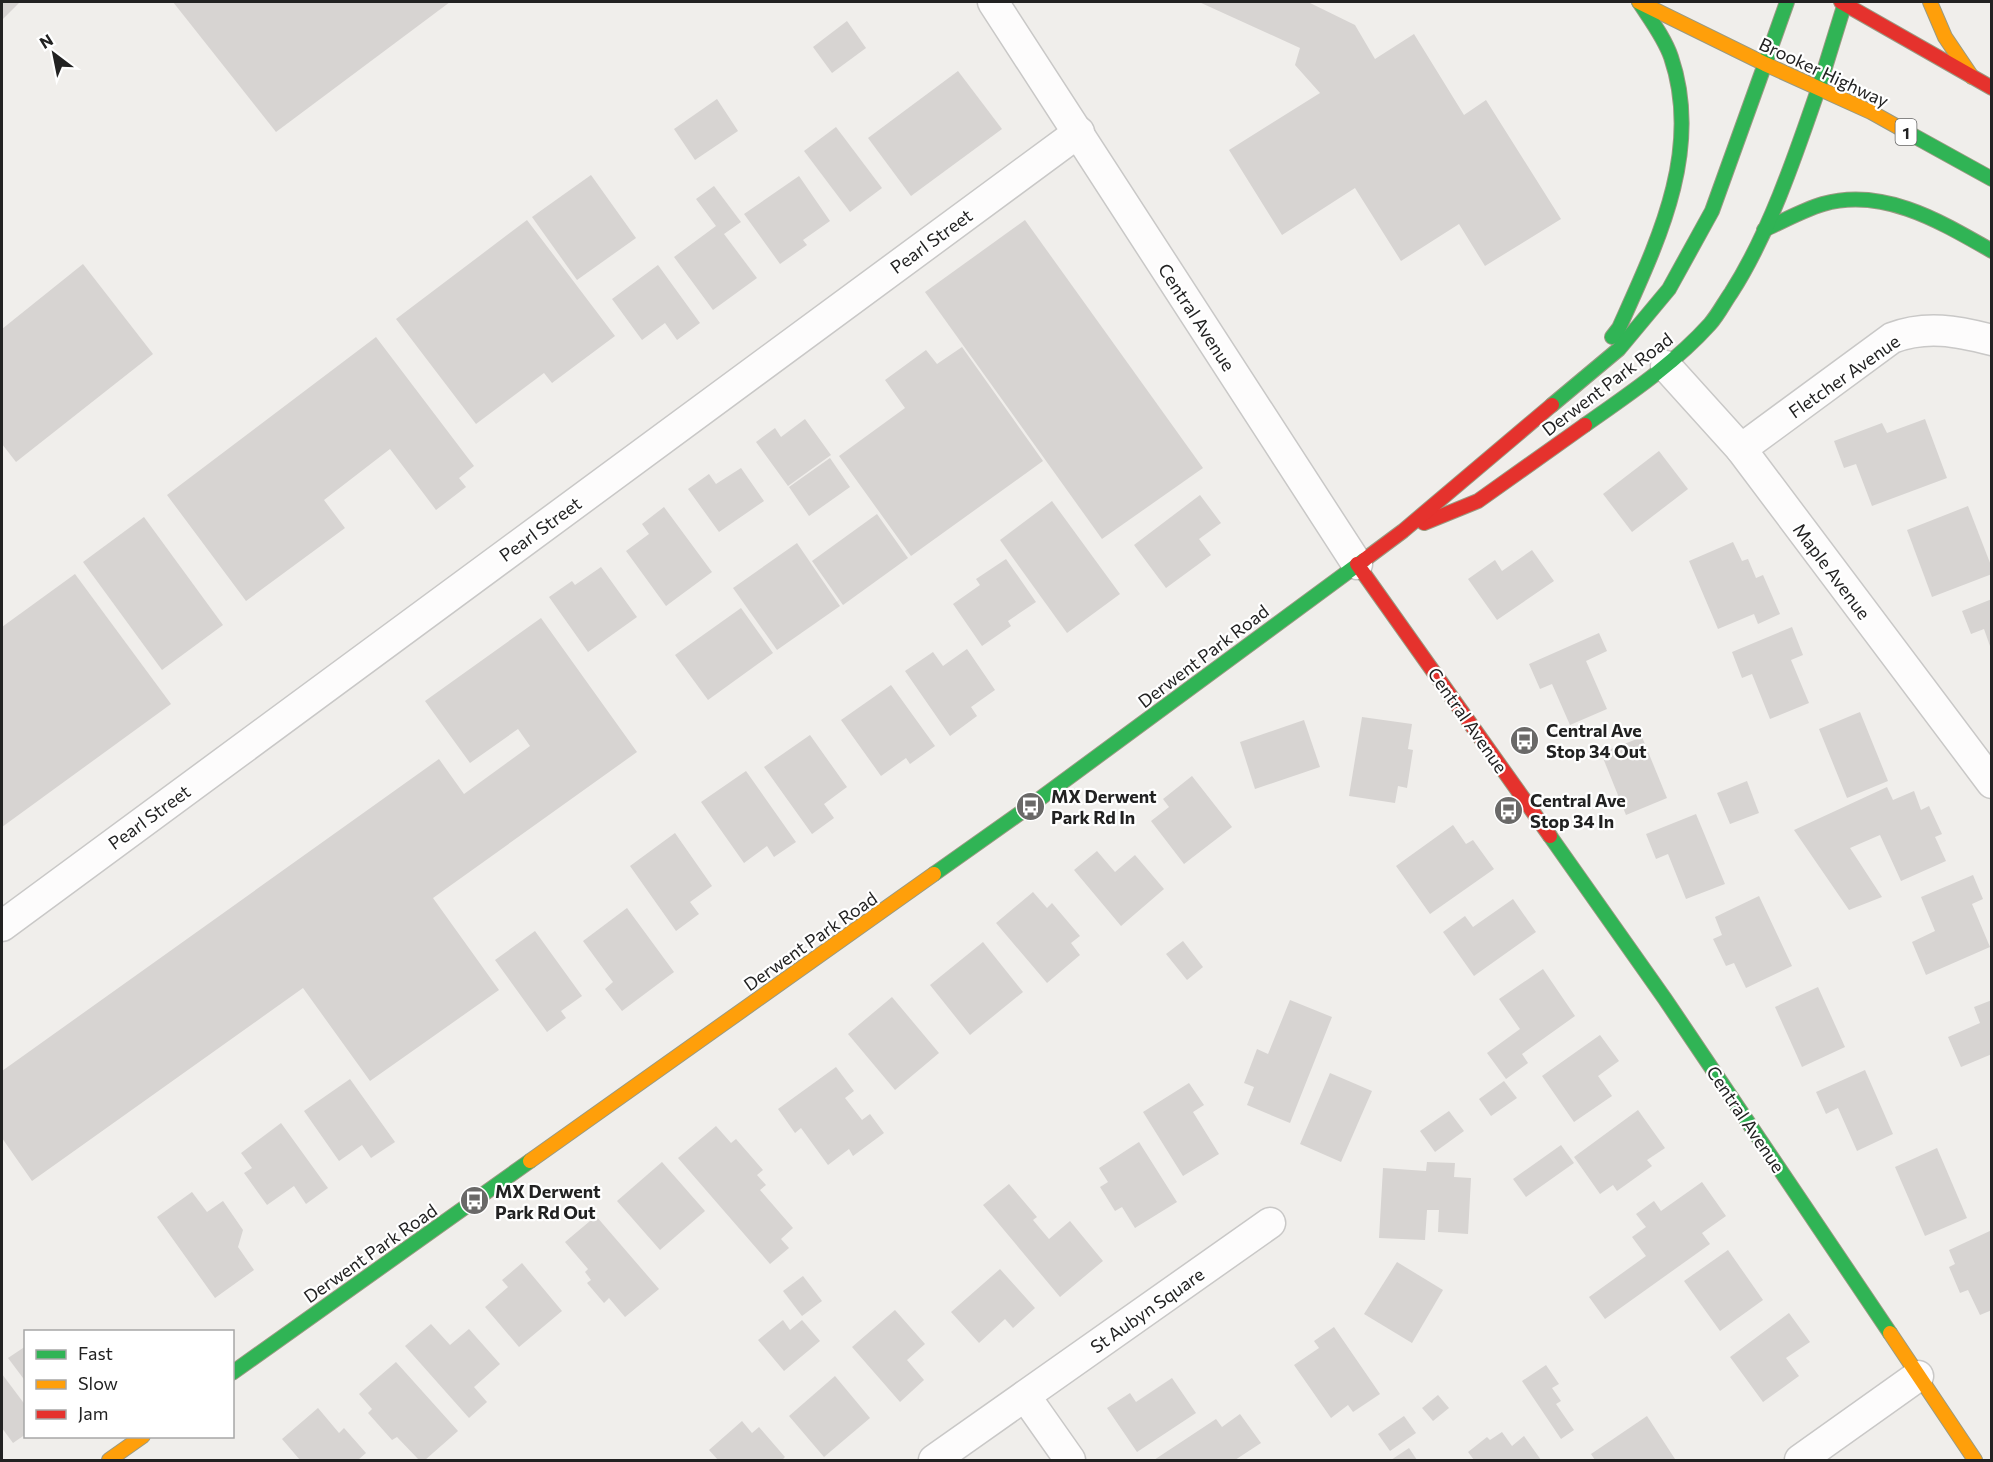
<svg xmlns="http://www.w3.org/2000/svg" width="1993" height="1462" viewBox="0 0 1993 1462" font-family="Commissioner,sans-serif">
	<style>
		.building { fill: #d7d4d2 }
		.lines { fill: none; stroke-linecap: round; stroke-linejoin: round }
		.street-casing { stroke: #c9c8c7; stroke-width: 33 }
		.fast-casing { stroke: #999a82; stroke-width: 16 }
		.slow-casing { stroke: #999a82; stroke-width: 16 }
		.jam-casing { stroke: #999a82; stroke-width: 16 }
		.street { stroke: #fdfcfc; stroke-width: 30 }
		.fast { stroke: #30b455; stroke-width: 14 }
		.slow { stroke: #ff9f0a; stroke-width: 14 }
		.jam { stroke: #e5322d; stroke-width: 14 }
		.labels { text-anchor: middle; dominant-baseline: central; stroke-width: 4.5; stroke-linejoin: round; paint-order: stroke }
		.shield { fill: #fff; stroke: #646464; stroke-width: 1.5 }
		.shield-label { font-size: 16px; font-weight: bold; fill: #222 }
		.street-label { font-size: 18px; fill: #222; stroke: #fff }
		.poi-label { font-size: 18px; font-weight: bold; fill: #222; stroke: #fff; text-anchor: start }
	</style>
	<rect width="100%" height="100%" fill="#f0eeeb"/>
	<!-- building -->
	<g class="building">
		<path d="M2,2h18l-18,18z"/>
		<path d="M173,2h277l-174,130z"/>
		<path d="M1199,2h109l47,23 20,34 39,-25 50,81 22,-15 75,119 -76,47 -26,-42 -58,37 -46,-73 -73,47 -53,-85 91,-57 -25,-28 5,-17z"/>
		<path d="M847,21l19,27 -34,25 -19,-26z"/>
		<path d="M958,71l44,58 -91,67 -43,-58z"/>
		<path d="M717,99l21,32 -43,29 -21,-31z"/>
		<path d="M836,127l46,61 -32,24 -46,-61z"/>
		<path d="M591,175l45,63 -59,42 -45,-63z"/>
		<path d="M799,176l31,45 -27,19 4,5 -27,19 -36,-50z"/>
		<path d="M714,186l27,36 -17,12 33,44 -44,32 -39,-53 42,-31 -20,-27z"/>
		<path d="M527,220l88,116 -63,47 -8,-10 -68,51 -80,-105z"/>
		<path d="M1025,220l178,248 -101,71 -177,-247z"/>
		<path d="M83,264l70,90 -137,108 -14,-18v-115z"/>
		<path d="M658,265l42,58 -23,17 -12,-17 -23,17 -30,-41z"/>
		<path d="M376,337l98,129 -15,12 7,9 -30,23 -46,-61 -66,51 21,28 -99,73 -79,-106z"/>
		<path d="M962,347l81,114 -132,95 -72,-100 66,-48 -20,-28 41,-30 11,14z"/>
		<path d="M805,419l26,36 -43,31 -32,-44 19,-14 6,9z"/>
		<path d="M1925,419l22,59 -75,28 -16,-42 -12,4 -10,-27 48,-18 5,10z"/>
		<path d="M1659,451l29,38 -56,43 -29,-38z"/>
		<path d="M830,458l20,29 -41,29 -20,-29z"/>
		<path d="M741,468l23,33 -45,31 -31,-43 21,-15 7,10z"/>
		<path d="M1200,495l21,28 -22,16 12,16 -45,33 -32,-43z"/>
		<path d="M1052,501l68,93 -53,39 -67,-93z"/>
		<path d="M1968,506l24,62v6l-60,23 -25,-67z"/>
		<path d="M664,507l48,65 -46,34 -40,-55 23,-17 -7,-10z"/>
		<path d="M877,514l31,44 -65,47 -31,-44z"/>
		<path d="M144,517l79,108 -61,45 -79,-108z"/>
		<path d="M1733,542l9,19 6,-2 8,19 7,-3 17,39 -22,10 -4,-10 -36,15 -29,-68z"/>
		<path d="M797,543l43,63 -63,44 -44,-62z"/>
		<path d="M1532,550l22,31 -57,39 -29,-41 27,-19 7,11z"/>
		<path d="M1006,559l30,43 -28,19 3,5 -29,20 -29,-42 27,-19 -4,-6z"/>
		<path d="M601,567l36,50 -49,35 -39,-55 23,-16 3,4z"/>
		<path d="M75,574l96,130 -169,123v-200z"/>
		<path d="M1992,599v50h-1l-7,-20 -13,5 -9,-23z"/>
		<path d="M741,608l32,45 -65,47 -33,-45z"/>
		<path d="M541,618l96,134 -204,146 66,92 -129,91 -67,-93 -271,193 -30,-43v-67l437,-312 25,35 66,-48 -12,-17 -48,34 -45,-62z"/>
		<path d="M1792,627l11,28 -12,5 18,43 -39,16 -18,-45 -10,4 -10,-26z"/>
		<path d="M1599,633l8,18 -21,10 21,48 -37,16 -18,-41 -12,5 -11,-25z"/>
		<path d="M967,649l28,41 -24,17 6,9 -27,20 -45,-65 28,-19 10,14z"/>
		<path d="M891,685l44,61 -25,18 -4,-6 -25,18 -40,-56z"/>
		<path d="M1860,712l28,69 -41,17 -28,-69z"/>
		<path d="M1362,717l50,7 -4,25 5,1 -6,38 -9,-2 -3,17 -46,-7z"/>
		<path d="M1304,720l16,47 -65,22 -15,-47z"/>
		<path d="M810,735l37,52 -23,17 10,14 -22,16 -48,-67z"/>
		<path d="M1642,737l25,61 -41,17 -25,-62z"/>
		<path d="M746,771l50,71 -22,15 -7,-11 -23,17 -43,-61z"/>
		<path d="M1192,776l40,51 -48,37 -33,-43 18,-14 -6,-8z"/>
		<path d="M1747,781l12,32 -29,11 -13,-31z"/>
		<path d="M1887,787l6,13 21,-9 7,19 8,-4 13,28 -7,3 11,24 -45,20 -21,-46 -30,13 32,49 -33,13 -55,-80z"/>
		<path d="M1696,814l29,70 -39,15 -18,-45 -12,5 -10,-25z"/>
		<path d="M1453,825l13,19 7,-4 21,29 -64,45 -34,-48z"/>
		<path d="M675,833l37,53 -22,16 9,12 -23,17 -46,-65z"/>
		<path d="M1097,851l18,21 20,-17 29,34 -43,37 -47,-56z"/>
		<path d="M1973,875l10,24 -11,5 18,43 -64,28 -14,-33 23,-11 -14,-34z"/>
		<path d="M1033,892l14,16 5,-5 28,33 -9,7 9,12 -33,28 -51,-60z"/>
		<path d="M1759,896l33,70 -46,22 -12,-25 -8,3 -13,-27 9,-4 -7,-18z"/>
		<path d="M1513,899l23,33 -62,44 -31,-44 22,-16 8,11z"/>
		<path d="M627,908l47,64 -52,39 -17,-22 8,-7 -30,-41z"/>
		<path d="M535,931l47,65 -21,15 5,7 -19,14 -52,-72z"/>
		<path d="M1183,941l20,26 -16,13 -21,-26z"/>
		<path d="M983,942l40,50 -53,43 -40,-50z"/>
		<path d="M1543,969l32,47 -53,38 6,9 -22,16 -19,-26 33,-24 -21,-30z"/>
		<path d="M1818,987l27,60 -43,20 -27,-60z"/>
		<path d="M892,997l47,56 -44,37 -47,-56z"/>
		<path d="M1290,1000l42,17 -42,106 -43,-18 7,-18 -10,-4 13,-34 11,5z"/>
		<path d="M1992,1000v54l-31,13 -13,-30 32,-14 -6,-16z"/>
		<path d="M1600,1035l19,26 -21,15 14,20 -38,26 -32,-46z"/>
		<path d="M836,1067l18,24 -9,7 17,22 8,-6 14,19 -31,23 -4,-7 -21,16 -27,-37 -6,5 -17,-24z"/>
		<path d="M1865,1070l28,64 -36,17 -19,-43 -12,6 -10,-22z"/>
		<path d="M1330,1073l42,18 -31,71 -41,-18z"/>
		<path d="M350,1079l45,63 -24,16 -9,-13 -23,16 -35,-50z"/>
		<path d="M1504,1081l13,17 -26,18 -12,-17z"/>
		<path d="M1189,1083l15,22 -11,7 26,42 -36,22 -40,-64z"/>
		<path d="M1638,1110l27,38 -18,12 5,6 -35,25 -4,-6 -13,9 -26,-37z"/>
		<path d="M1449,1111l15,20 -29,21 -15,-21z"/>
		<path d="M281,1123l47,65 -22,16 -12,-18 -27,19 -23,-32 8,-5 -11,-15z"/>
		<path d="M716,1126l15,17 5,-4 27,31 -6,5 9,10 -6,5 33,38 -12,11 8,9 -19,16 -92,-106z"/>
		<path d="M1139,1142l38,60 -42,26 -13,-21 -7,4 -15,-24 8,-5 -9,-14z"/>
		<path d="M1561,1145l13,18 -48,34 -13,-18z"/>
		<path d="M1937,1148l30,70 -42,18 -30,-69z"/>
		<path d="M662,1162l43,49 -45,39 -43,-49z"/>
		<path d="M1427,1162l28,1 -1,14 17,1 -3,56 -30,-2 1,-22h-12l-2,30 -46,-2 4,-70 43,3z"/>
		<path d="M1702,1182l24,34 -24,17 8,11 -105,75 -16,-22 57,-41 -14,-19 14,-10 -10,-13 18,-13 7,10z"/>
		<path d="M1009,1184l28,33 -4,3 16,19 21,-18 33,40 -43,36 -77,-92z"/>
		<path d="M192,1192l15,20 16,-11 20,29 -5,17 16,23 -39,28 -58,-81z"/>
		<path d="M596,1216l63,73 -34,28 -16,-19 -5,5 -17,-20 4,-3 -6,-8 3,-3 -23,-27z"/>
		<path d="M1992,1230v80l-12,5 -12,-25 -8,3 -11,-26 6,-3 -6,-14z"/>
		<path d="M1728,1250l35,50 -43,31 -36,-50z"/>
		<path d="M1397,1262l46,28 -31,53 -48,-29z"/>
		<path d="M522,1263l40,48 -43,36 -34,-40 23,-20 -6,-7z"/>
		<path d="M1000,1269l35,39 -22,20 -8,-9 -26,24 -28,-31z"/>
		<path d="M803,1276l19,25 -20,15 -19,-25z"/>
		<path d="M895,1310l30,34 -18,16 17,20 -24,22 -48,-55z"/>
		<path d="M1789,1313l21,29 -24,16 13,18 -36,26 -33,-45z"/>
		<path d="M783,1320l7,10 12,-10 18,21 -36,30 -26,-31z"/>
		<path d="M431,1324l19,21 19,-16 31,35 -26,23 13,15 -18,16 -64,-72z"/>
		<path d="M1334,1327l46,67 -27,18 -5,-7 -17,13 -37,-53 25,-17 -5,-7z"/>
		<path d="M26,1346v36l-18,-24z"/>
		<path d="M396,1362l62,69 -33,29h-6l-22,-23 -5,3 -24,-27 4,-4 -13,-15z"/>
		<path d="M1546,1365l13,19 -7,4 9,13 -5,3 18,26 -13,9 -39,-58z"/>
		<path d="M2,1374l24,32v28l-13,9 -11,-15z"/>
		<path d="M835,1376l35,42 -46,39 -35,-41z"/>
		<path d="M1172,1378l24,35 -59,39 -30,-44 23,-15 6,9z"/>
		<path d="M1438,1395l11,13 -16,13 -11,-13z"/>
		<path d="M318,1408l21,25 5,-5 22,25 -7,6 2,1h-61l-18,-21z"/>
		<path d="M1240,1414l21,29 -26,17h-81l62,-41 6,8z"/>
		<path d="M1404,1416l12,17 -26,18 -12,-17z"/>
		<path d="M1647,1416l28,43 -3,1h-77l-4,-6z"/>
		<path d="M742,1421l10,12 7,-6 26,30 -3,3h-64l-9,-10z"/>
		<path d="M1502,1432l10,14 12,-10 17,24h-67l-6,-8 19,-15 3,3z"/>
		<path d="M1409,1448l8,12h-26z"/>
	</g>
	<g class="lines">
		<defs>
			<g id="street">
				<path d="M993,2l364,562"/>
				<path d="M1666,366l75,83 251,334"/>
				<path d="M1741,449l151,-111c34,-13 65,-7 100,2"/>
				<path d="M2,926l1077,-794"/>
				<path d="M1025,1396l45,64"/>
				<path d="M934,1460l336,-237"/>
				<path d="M1800,1460l118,-84"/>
			</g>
			<g id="fast">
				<path d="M1765,64l22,-62"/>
				<path d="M1819,87l26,-84"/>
				<path d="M1905,131l87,48"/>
				<path d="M1764,230c19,-9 39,-20 59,-26 61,-17 118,18 169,47"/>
				<path d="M1612,337l7,-9c38,-85 84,-177 52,-271 -7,-20 -21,-38 -32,-55"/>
				<path d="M1552,405l67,-56 50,-60 43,-78 53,-147"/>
				<path d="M1585,425c44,-31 89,-61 125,-101 8,-9 14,-21 21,-31 38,-59 65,-139 88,-206"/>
				<path d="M1550,836l115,163 225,334"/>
				<path d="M934,874l96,-68 334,-246"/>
				<path d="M232,1373l298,-212"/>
			</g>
			<g id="slow">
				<path d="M1639,2l126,62 106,48 34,19"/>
				<path d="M1930,2l15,35 27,40"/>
				<path d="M530,1161l404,-287"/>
				<path d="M1890,1333l85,127"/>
				<path d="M109,1460l34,-24"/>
			</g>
			<g id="jam">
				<path d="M1841,2l151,86"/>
				<path d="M1424,523l54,-22 107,-76"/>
				<path d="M1364,560l39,-29 149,-126"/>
				<path d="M1357,564l193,272"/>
			</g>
		</defs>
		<!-- street casing -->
		<use href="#street" class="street-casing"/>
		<!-- fast casing -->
		<use href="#fast" class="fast-casing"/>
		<!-- slow casing -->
		<use href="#slow" class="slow-casing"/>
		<!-- jam casing -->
		<use href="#jam" class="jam-casing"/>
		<!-- street -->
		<use href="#street" class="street"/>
		<!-- fast -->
		<use href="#fast" class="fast"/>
		<!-- slow -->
		<use href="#slow" class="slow"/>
		<!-- jam -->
		<use href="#jam" class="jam"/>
	</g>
	<!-- icons -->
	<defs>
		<symbol id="bus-disc" viewBox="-11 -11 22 22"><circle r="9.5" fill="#6a6968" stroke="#fff"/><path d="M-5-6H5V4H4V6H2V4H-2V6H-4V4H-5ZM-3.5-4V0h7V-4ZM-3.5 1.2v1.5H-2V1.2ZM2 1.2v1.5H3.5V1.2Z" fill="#fff"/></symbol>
	</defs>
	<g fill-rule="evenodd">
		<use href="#bus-disc" x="1508" y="724" width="33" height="33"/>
		<use href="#bus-disc" x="1014" y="790" width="33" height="33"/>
		<use href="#bus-disc" x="1492" y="794" width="33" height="33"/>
		<use href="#bus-disc" x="458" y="1184" width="33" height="33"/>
	</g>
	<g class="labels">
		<!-- shield labels -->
		<rect class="shield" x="1895.5" y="119" width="21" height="26" rx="4.5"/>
		<g class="shield-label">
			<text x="1906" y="132">1</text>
		</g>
		<!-- street labels -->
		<g class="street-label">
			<text transform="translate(1824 72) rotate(25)">Brooker Highway</text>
			<text transform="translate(931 241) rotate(-36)">Pearl Street</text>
			<text transform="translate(1197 317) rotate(57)">Central Avenue</text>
			<text transform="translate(1844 376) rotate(-35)">Fletcher Avenue</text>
			<text transform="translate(1607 384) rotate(-37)">Derwent Park Road</text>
			<text transform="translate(540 529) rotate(-36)">Pearl Street</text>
			<text transform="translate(1832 571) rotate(53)">Maple Avenue</text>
			<text transform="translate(1203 656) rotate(-37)">Derwent Park Road</text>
			<text transform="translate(1468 720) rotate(55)">Central Avenue</text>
			<text transform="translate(149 817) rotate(-36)">Pearl Street</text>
			<text transform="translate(810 941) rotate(-35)">Derwent Park Road</text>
			<text transform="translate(1746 1119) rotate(56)">Central Avenue</text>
			<text transform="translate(370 1253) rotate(-35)">Derwent Park Road</text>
			<text transform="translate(1147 1310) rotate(-35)">St Aubyn Square</text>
		</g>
		<!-- poi labels -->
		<g class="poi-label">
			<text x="1546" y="730">Central Ave<tspan x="1546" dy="21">Stop 34 Out</tspan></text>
			<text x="1051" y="796">MX Derwent<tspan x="1051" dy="21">Park Rd In</tspan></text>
			<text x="1530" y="800">Central Ave<tspan x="1530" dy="21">Stop 34 In</tspan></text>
			<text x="495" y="1191">MX Derwent<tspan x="495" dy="21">Park Rd Out</tspan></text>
		</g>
	</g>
	<!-- border -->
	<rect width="1993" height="1462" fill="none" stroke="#222222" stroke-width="6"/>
	<!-- legend -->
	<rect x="24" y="1330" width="210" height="108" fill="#ffffff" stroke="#a7a7a7" stroke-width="1.5"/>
	<rect x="36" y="1350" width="30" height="9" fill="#30b455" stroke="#a7a7a7" stroke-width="1.5"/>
	<text x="78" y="1360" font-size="18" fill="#222222">Fast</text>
	<rect x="36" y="1380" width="30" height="9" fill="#ff9f0a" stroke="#a7a7a7" stroke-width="1.5"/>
	<text x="78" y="1390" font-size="18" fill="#222222">Slow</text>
	<rect x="36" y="1410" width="30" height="9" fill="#e5322d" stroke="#a7a7a7" stroke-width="1.5"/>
	<text x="78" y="1420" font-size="18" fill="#222222">Jam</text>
	<!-- north arrow -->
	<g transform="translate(54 54) rotate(328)" stroke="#ffffff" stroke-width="4.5" paint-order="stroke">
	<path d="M0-4.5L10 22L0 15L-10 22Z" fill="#222222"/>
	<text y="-9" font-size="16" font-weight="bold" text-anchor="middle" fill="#222222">N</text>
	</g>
</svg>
